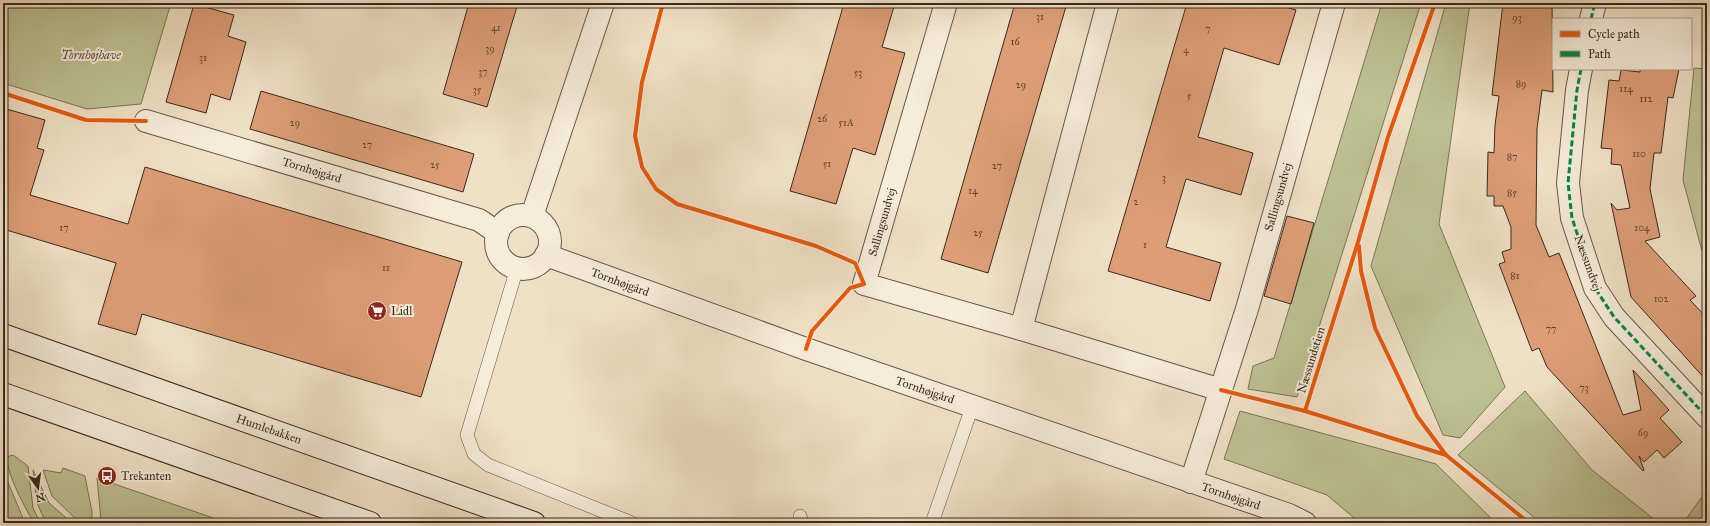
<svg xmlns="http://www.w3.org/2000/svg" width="1710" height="526" viewBox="0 0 1710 526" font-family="'IM FELL Great Primer',serif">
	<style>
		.green { fill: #bdc293; stroke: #7b7658 }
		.building { fill: #dd9e77; stroke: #39291d }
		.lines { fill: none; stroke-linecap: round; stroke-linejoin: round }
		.lane-casing { stroke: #675747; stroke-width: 14 }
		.street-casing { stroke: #675747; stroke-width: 24 }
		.secondary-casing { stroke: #39291d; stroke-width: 24 }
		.lane { stroke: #f5ecda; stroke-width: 13 }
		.street { stroke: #f5ecda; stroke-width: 22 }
		.secondary { stroke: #f5ecda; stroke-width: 22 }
		.quiet { stroke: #00873e; stroke-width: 3; stroke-dasharray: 6 3; stroke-linecap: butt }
		.cycleway-casing { stroke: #f5ecda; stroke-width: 6 }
		.cycleway { stroke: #e8590c; stroke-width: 4 }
		.labels { text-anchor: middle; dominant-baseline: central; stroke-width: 4; stroke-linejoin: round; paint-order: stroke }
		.number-label { font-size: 10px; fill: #624634 }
		.park-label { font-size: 12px; font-style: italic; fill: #5a4f3a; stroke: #f5ecda }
		.street-label { font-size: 12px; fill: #39291d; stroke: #f5ecda }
		.poi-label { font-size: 12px; fill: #39291d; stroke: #f5ecda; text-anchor: start }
	</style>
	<rect width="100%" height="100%" fill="#f0e1c6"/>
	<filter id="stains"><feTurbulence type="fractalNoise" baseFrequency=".005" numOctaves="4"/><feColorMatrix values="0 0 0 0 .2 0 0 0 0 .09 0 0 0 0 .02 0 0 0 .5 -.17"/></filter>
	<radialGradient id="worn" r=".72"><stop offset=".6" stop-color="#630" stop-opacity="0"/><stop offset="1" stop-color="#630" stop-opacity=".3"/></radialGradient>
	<!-- green -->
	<g class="green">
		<path d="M3,3h168l-30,101 -54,5 -84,-26z"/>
		<path d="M1382,3h39l-124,394 -49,-8 5,-23 21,-8z"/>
		<path d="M1446,3h24l-31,221 66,163 -45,51 -17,-3 -72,-169z"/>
		<path d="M1694,68l13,1v179l-5,3 -19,-71z"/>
		<path d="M1525,391l67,79 67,53h-118l-83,-68z"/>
		<path d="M1240,411l196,53 60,59h-136l-33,-28 -103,-36z"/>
		<path d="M13,455l15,11 5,42 7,15h-6c-11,-19 -25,-45 -28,-66z"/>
		<path d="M63,468l22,8 7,36v5l-5,4 -10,-1 -25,-24 -9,-26 18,3z"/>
		<path d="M33,470l16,33 23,20h-26l-9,-20z"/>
		<path d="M3,472l1,1 21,50h-22z"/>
		<path d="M97,478l131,45h-129l2,-3z"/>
		<path d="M1707,490v33h-24l3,-4z"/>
	</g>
	<!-- building -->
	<g class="building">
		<path d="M469,3h49l-31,104 -44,-13z"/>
		<path d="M844,3h51l-13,44 23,6 -30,102 -22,-7 -17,56 -46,-13z"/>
		<path d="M1015,3h52l-79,270 -47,-14z"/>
		<path d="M1187,3h86l23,7 -17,55 -55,-17 -26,89 55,16 -12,42 -55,-16 -20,68 55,16 -11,38 -102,-30z"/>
		<path d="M1503,3h49l1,89 -11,-2 -5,39 -1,96 13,32 10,-4 64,162 18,-5 -8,-40 36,40 -9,8 22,24 -18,16 -7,-8 -13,12 -5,-6 5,14 -1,1 -96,-104 -8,-19 -7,3 -33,-87 6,-2 -3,-10 9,-3v-22l-8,-21h-9v-10h-7l1,-44 6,1 1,-28 4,-29 -7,-1z"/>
		<path d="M194,4l40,11 -6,21 18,6 -16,58 -19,-6 -5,19 -40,-11z"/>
		<path d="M1640,69h39l-6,29 -5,-1 -7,56h-7l-4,36 10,48 -15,4 51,55 -6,4 17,18v63l-76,-84 -20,-94 6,7 13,-2 -9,-43 -10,-1 1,-15 -11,-1 8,-68 10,1 2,-11 19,2z"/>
		<path d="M261,91l213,63 -11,38 -213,-63z"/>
		<path d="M3,108l42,12 -8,28 7,2 -14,45 98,29 17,-57 317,95 -41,135 -279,-83 -6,21 -38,-11 18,-61 -113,-34z"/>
		<path d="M1287,216l27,7 -23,81 -27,-8z"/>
	</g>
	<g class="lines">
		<defs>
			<g id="lane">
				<path d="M517,268l-50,167 7,19 14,11 144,58"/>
				<path d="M800,516l2,7"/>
				<path d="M932,523l40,-116"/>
			</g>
			<g id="street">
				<path d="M946,3l-82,281 157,45 200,61"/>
				<path d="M1591,19l4,-16"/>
				<path d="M1581,69l-4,21 -9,93 4,35 23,70 19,29 93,100"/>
				<path d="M146,121l333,99 19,13"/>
				<circle cx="523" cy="242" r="27"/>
				<path d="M532,216l71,-213"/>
				<path d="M546,255l260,94 483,166 16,8"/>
				<path d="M1021,329l87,-326"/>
				<path d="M1191,482l56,-173 87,-306"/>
			</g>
			<g id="secondary">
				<path d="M3,335l531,188"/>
				<path d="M3,394l367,129"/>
			</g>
		</defs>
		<!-- lane casing -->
		<use href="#lane" class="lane-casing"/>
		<!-- street casing -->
		<use href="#street" class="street-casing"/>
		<!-- secondary casing -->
		<use href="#secondary" class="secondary-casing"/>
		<!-- lane -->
		<use href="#lane" class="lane"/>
		<!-- street -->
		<use href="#street" class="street"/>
		<!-- secondary -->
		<use href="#secondary" class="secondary"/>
		<!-- quiet -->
		<g class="quiet">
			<path d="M1591,19l4,-16"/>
			<path d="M1581,69l-4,21 -9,93 4,35 23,70 19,29 90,97"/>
		</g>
		<defs>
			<g id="cycleway">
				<path d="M663,3l-21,79 -7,54 7,31 14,22 21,15 139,42 39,17 9,21 -14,4 -38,43 -6,18"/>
				<path d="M3,93l83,27 60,1"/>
				<path d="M1359,246l2,25 14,57 42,88 29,39"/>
				<path d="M1221,390l84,21 141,44 83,68"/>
				<path d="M1305,411l53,-169 30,-105 47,-134"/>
			</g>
		</defs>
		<!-- cycleway casing -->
		<use href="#cycleway" class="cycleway-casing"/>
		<!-- cycleway -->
		<use href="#cycleway" class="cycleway"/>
	</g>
	<!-- icons -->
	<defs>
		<symbol id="supermarket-disc" viewBox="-11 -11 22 22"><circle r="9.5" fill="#8f2418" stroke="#f5ecda"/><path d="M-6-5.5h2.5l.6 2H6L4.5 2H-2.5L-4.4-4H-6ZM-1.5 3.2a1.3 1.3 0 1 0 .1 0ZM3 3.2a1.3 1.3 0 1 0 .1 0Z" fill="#fff"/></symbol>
		<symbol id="bus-disc" viewBox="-11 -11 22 22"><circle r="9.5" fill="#8f2418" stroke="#f5ecda"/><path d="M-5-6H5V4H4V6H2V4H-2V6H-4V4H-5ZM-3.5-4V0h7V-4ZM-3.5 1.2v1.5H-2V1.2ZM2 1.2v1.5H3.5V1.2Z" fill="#fff"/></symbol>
	</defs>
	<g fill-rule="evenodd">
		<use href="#supermarket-disc" x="366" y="300" width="22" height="22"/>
		<use href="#bus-disc" x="96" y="465" width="22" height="22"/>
	</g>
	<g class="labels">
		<!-- number labels -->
		<g class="number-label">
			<text x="1040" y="17">31</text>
			<text x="1517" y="18">93</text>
			<text x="496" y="28">41</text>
			<text x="1208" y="29">7</text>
			<text x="1015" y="42">16</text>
			<text x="490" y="49">39</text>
			<text x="1186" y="50">4</text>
			<text x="203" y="58">31</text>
			<text x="483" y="72">37</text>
			<text x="858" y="73">53</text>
			<text x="1521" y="84">89</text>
			<text x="1021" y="85">29</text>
			<text x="1626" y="89">114</text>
			<text x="477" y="90">35</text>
			<text x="1189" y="96">5</text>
			<text x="1646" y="99">112</text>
			<text x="822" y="119">26</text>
			<text x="295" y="123">29</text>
			<text x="846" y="123">51A</text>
			<text x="367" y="145">27</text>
			<text x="1639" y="154">110</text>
			<text x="1512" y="157">87</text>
			<text x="827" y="164">51</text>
			<text x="435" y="165">25</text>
			<text x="997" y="166">27</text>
			<text x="1164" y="178">3</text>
			<text x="973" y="191">14</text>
			<text x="1512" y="193">85</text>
			<text x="1136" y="202">2</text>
			<text x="64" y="228">17</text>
			<text x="1642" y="228">104</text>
			<text x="978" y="233">25</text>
			<text x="1145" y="245">1</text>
			<text x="386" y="268">11</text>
			<text x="1515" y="276">81</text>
			<text x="1661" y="299">102</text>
			<text x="1551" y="329">77</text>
			<text x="1584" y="388">73</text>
			<text x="1643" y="433">69</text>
		</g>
		<!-- park labels -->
		<g class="park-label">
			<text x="91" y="55">Tornhøjhave</text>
		</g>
		<!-- street labels -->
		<g class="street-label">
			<text transform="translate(312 170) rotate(17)">Tornhøjgård</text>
			<text transform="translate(1278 197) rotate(-74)">Sallingsundvej</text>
			<text transform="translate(882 222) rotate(-74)">Sallingsundvej</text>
			<text transform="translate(1588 263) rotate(70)">Næssundvej</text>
			<text transform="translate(620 282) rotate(20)">Tornhøjgård</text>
			<text transform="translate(1311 360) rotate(-73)">Næssundstien</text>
			<text transform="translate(925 390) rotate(19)">Tornhøjgård</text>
			<text transform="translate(269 429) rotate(19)">Humlebakken</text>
			<text transform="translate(1231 496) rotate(19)">Tornhøjgård</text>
		</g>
		<!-- poi labels -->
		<g class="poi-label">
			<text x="391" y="311">Lidl</text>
			<text x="121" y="476">Trekanten</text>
		</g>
	</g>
	<!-- margin -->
	<rect width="1710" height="526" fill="none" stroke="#f0e1c6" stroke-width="16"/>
	<rect x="4" y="4" width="1702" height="518" fill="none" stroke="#39291d" stroke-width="2"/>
	<rect x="8" y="8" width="1694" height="510" fill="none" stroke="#39291d"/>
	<!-- legend -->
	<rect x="1552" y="18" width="140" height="52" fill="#f5ecda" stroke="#aa9e8e"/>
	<rect x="1560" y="31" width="20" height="6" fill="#e8590c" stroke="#aa9e8e"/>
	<text x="1588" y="38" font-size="12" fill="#39291d">Cycle path</text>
	<rect x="1560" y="51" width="20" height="6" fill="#00873e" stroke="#aa9e8e"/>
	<text x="1588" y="58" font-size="12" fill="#39291d">Path</text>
	<!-- north arrow -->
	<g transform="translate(38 488) rotate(166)" stroke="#f5ecda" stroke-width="3" paint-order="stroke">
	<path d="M0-3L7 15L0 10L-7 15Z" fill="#39291d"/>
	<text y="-6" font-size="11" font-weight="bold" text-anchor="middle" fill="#39291d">N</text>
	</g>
	<rect width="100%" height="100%" filter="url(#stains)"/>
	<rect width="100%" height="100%" fill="url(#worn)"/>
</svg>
